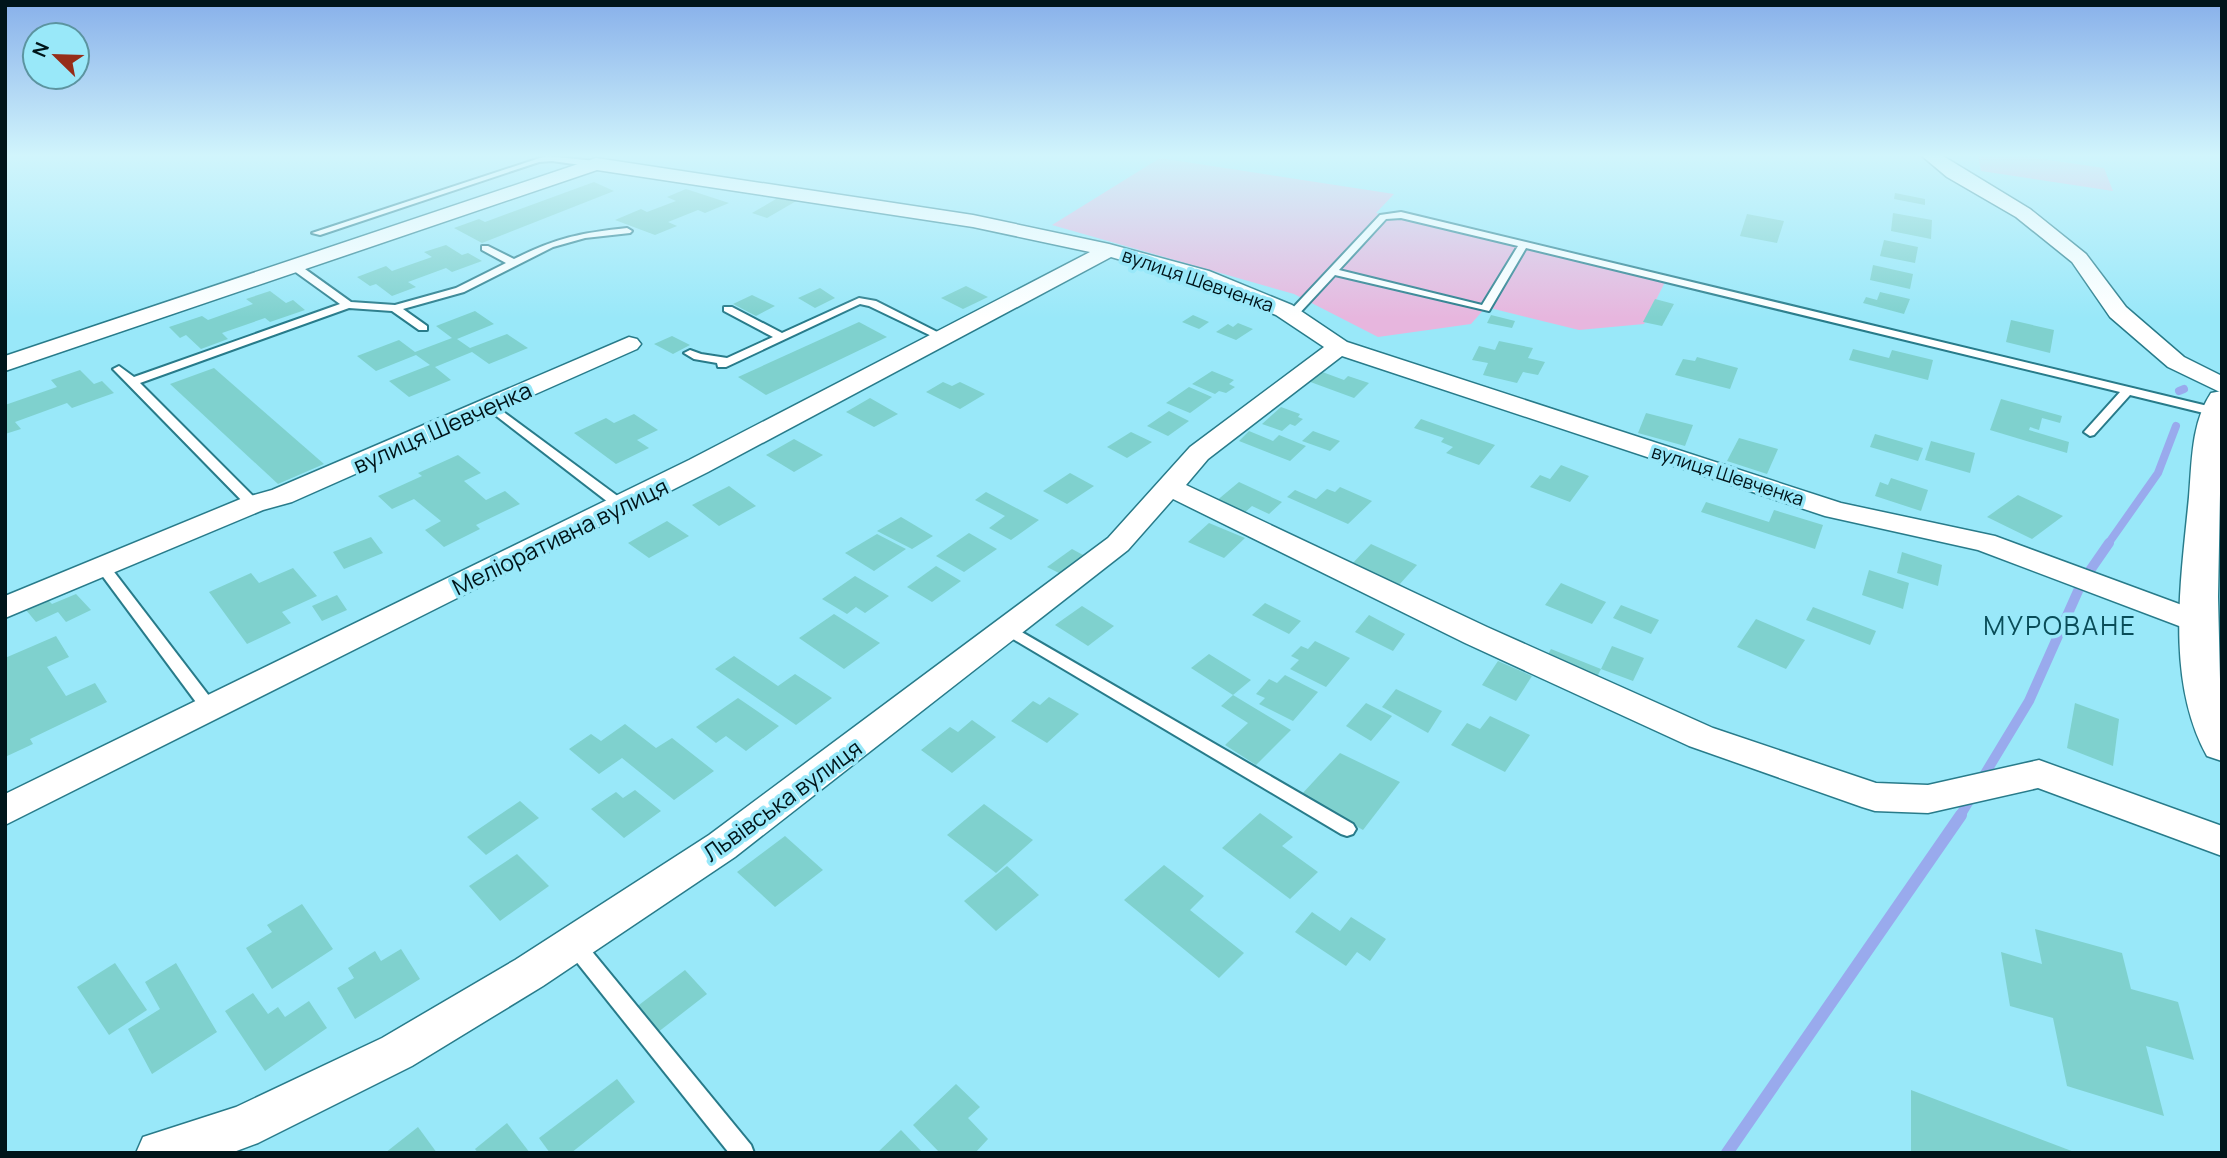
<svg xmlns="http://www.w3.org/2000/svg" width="2227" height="1158" viewBox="0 0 2227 1158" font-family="Manrope,sans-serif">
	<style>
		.green { fill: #e7b6de }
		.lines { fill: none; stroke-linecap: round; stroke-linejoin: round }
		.stream-far2 { stroke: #99aaed; stroke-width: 8 }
		.stream-far1 { stroke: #99aaed; stroke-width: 10 }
		.stream { stroke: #99aaed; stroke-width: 12 }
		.building { fill: #7fd1ce }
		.service-casing { stroke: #287b8a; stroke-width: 4 }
		.minor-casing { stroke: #287b8a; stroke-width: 3 }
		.tertiary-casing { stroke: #287b8a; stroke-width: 3 }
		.service { fill: #fff; fill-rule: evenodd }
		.minor { fill: #fff; fill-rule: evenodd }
		.tertiary { fill: #fff; fill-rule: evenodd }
		.labels { text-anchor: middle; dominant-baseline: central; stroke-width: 7; stroke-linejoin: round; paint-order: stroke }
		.far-street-label { font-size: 19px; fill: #00151a; stroke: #99e8f9 }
		.street-label { font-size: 23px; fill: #00151a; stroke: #99e8f9 }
		.quarter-label { font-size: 26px; letter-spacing: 2px; fill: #094d59; stroke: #99e8f9 }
	</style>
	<rect width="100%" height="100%" fill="#99e8f9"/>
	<!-- green -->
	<g class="green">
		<path d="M1978,156h44l82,12 9,23 -132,-20z"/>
		<path d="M1160,158l234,36 -18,19 290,67 -22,44 -65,6 -93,-23 -15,17 -93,13 -84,-43 -242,-69z"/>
	</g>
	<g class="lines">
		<!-- stream-far2 -->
		<g class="stream-far2">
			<path d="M2179,391l5,-2"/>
			<path d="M2108,544l50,-71 18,-47"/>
		</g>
		<!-- stream-far1 -->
		<g class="stream-far1">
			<path d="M1980,782l49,-81 53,-119 27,-39"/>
			<path d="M1960,816l13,-22"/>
		</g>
		<!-- stream -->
		<path class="stream" d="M1727,1153l234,-338"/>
	</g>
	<!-- building -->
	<g class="building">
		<path d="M594,182l20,9 -132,52 -28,-15 25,-9 6,3z"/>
		<path d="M686,189l43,14 -24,10 -7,-3 -30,12 9,4 -22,9 -40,-15 26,-11 6,3 29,-11 -9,-4z"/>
		<path d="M1895,193l30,6v6l-31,-6z"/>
		<path d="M781,196l17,4 -31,18 -15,-5z"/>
		<path d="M1893,213l39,7 -1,19 -40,-8z"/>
		<path d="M1747,214l37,7 -7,22 -37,-7z"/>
		<path d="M1884,240l34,7 -3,16 -35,-7z"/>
		<path d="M446,245l16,10 6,-2 14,8 -30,11 -6,-4 -38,14 8,5 -24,9 -16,-12 -6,2 -13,-9 29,-11 6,5 40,-14 -8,-5z"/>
		<path d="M1873,265l40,9 -3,15 -40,-9z"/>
		<path d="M966,286l22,11 -25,12 -22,-11z"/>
		<path d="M820,288l15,10 -20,10 -17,-10z"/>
		<path d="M270,291l16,12 7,-3 12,10 -35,12 -5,-4 -43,15 6,6 -27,10 -15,-14 -6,3 -11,-11 33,-11 6,4 45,-16 -7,-5z"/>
		<path d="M1880,292l30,7 -6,15 -41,-11 3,-6 11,3z"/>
		<path d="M752,295l23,11 -19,10 -23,-12z"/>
		<path d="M1655,299l19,5 -12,22 -19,-4z"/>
		<path d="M475,311l19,13 -37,15 13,9 37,-14 21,14 -39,16 -17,-12 -37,15 16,13 -42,17 -20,-16 41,-16 -14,-10 -40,16 -19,-15 42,-16 16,12 37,-14 -16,-12z"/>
		<path d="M1193,315l16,7 -10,7 -17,-7z"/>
		<path d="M1491,315l24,6 -3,7 -25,-5z"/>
		<path d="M2011,320l43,10 -4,23 -44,-11z"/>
		<path d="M859,322l28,15 -121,58 -28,-18z"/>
		<path d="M1238,323l15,6 -17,11 -20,-8 12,-8 5,3z"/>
		<path d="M672,336l18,9 -17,9 -19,-10z"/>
		<path d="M1499,341l34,7 -5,10 17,4 -7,13 -15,-3 -6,11 -34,-8 5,-12 -16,-3 7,-14 16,4z"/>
		<path d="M1853,349l36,9 3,-8 41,10 -5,20 -79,-20z"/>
		<path d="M1697,357l41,11 -8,21 -55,-14 8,-16 12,2z"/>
		<path d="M214,368l110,96 -46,20 -108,-100z"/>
		<path d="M80,370l14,14 8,-3 12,12 -42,15 -5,-5 -52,19 6,7 -16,5v-29l52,-18 -6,-7z"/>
		<path d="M1317,370l27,10 4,-4 21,7 -15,15 -49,-18z"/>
		<path d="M1212,371l22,9 -5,4 6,3 -9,6 -7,-2 -4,3 -23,-10z"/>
		<path d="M943,382l9,4 8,-4 25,12 -25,15 -34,-17z"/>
		<path d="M1189,387l23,10 -22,16 -24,-10z"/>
		<path d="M870,398l28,16 -24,13 -28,-15z"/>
		<path d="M2001,399l61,17 -2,7 -18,-5 -3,12 -9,-3 -1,3 40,12 -2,11 -77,-23z"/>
		<path d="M1281,407l19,7 -2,3 5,2 -8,7 -5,-2 -8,7 -20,-7z"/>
		<path d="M1169,411l20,10 -21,15 -21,-10z"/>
		<path d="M1646,413l47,12 -8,21 -47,-13z"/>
		<path d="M634,414l24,16 -21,10 12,8 -33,16 -42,-31 32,-15 8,5z"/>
		<path d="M1421,419l74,26 -16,20 -33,-12 7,-6 -12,-5 3,-4 -30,-10z"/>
		<path d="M1249,431l24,10 6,-6 27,11 -16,15 -51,-20z"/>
		<path d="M1313,431l27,10 -10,10 -28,-10z"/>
		<path d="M1131,432l21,10 -25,16 -20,-11z"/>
		<path d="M1875,434l48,14 -5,13 -48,-14z"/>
		<path d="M1739,438l39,11 -11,25 -40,-13z"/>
		<path d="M794,439l29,16 -29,17 -28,-17z"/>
		<path d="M1931,441l44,12 -5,20 -45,-13z"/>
		<path d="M458,455l23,18 -17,8 22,19 19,-9 15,13 -44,21 4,4 -36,18 -19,-17 16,-9 -27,-22 -22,10 -14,-13 44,-20 -4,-3z"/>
		<path d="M1561,465l28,11 -19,26 -40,-15 10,-12 10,4z"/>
		<path d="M1070,473l24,13 -27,18 -24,-13z"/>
		<path d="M1891,478l37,12 -7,21 -46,-15 5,-14 8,3z"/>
		<path d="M1239,482l43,20 -13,12 -17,-8 -10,9 -27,-13z"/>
		<path d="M729,486l27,20 -37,20 -27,-21z"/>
		<path d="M1340,487l32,14 -24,23 -61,-27 8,-7 21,9 11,-10 8,3z"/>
		<path d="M986,492l53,28 -28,20 -22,-12 16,-12 -30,-16z"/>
		<path d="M2018,495l45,21 -31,23 -45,-22z"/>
		<path d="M1706,502l63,20 5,-12 49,15 -8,24 -114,-37z"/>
		<path d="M901,517l32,19 -21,13 -35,-18z"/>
		<path d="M667,521l22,15 -40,22 -21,-15z"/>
		<path d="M1209,523l36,15 -21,20 -36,-16z"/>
		<path d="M969,533l28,16 -33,23 -28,-16z"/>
		<path d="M877,534l29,15 -32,22 -29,-18z"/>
		<path d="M371,537l12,16 -39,16 -11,-17z"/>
		<path d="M1371,544l46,21 -19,21 -47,-21z"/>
		<path d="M1072,549l13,7 -24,18 -14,-7z"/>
		<path d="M1902,552l40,13 -4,21 -41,-13z"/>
		<path d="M936,566l25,15 -29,21 -25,-15z"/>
		<path d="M293,568l24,28 -35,16 9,11 -44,21 -38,-52 42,-19 8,10z"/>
		<path d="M1869,570l40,13 -6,26 -41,-14z"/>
		<path d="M855,576l34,20 -24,17 -9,-6 -9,7 -25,-15z"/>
		<path d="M1561,583l45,19 -14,22 -47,-19z"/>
		<path d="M76,594l15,16 -25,12 -8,-10 -22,10 -10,-12 22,-10 4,4z"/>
		<path d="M337,595l10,15 -25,11 -10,-15z"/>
		<path d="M1265,603l36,18 -12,13 -37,-19z"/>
		<path d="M1621,605l38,15 -8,14 -38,-16z"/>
		<path d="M1082,606l32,20 -26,20 -33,-21z"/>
		<path d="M1813,607l63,24 -6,14 -64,-25z"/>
		<path d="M834,614l46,29 -36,26 -45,-31z"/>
		<path d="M1369,615l36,19 -12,17 -38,-19z"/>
		<path d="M1756,619l49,21 -19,29 -49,-22z"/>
		<path d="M56,636l13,21 -22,10 19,29 29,-13 12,19 -77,37 3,5 -28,13v-99z"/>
		<path d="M1315,641l35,17 -24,29 -36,-18 9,-9 -8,-4 10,-10 7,3z"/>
		<path d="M1612,646l32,12 -11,23 -32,-12z"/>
		<path d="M1551,649l50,20 -7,14 -51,-20z"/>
		<path d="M1209,654l42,26 -18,15 -42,-27z"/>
		<path d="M734,656l44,30 17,-12 37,24 -36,27 -81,-56z"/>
		<path d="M1498,661l34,15 -16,25 -34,-16z"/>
		<path d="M1285,675l33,17 -25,29 -34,-17 6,-6 -9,-4 13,-15 8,4z"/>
		<path d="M1396,689l46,22 -14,22 -46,-26z"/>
		<path d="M1233,695l58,35 -35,35 -31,-20 23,-22 -27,-17z"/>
		<path d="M1049,697l30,17 -32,29 -36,-22 22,-20 7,4z"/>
		<path d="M738,698l41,28 -33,25 -20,-15 -10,7 -20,-16z"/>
		<path d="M1366,703l26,13 -21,25 -25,-15z"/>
		<path d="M2075,703l44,16 -6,47 -46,-18z"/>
		<path d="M1490,716l40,19 -25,37 -54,-27 16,-22 13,6z"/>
		<path d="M972,720l24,17 -44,36 -31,-23 29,-23 8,5z"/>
		<path d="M625,724l31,24 16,-10 42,33 -40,29 -52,-42 -23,16 -30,-25 22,-15 10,7z"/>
		<path d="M1340,753l60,29 -37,48 -62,-35z"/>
		<path d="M635,790l26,21 -37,27 -33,-29 25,-17 7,6z"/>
		<path d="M520,801l19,17 -53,37 -19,-18z"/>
		<path d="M984,804l49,36 -37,33 -49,-38z"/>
		<path d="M1260,813l33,24 -11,9 36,26 -28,27 -68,-51z"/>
		<path d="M785,836l38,34 -48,37 -38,-35z"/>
		<path d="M517,854l32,32 -49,35 -31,-35z"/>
		<path d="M1164,865l40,31 -14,14 54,43 -25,25 -95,-78z"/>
		<path d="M1007,866l32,29 -43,36 -32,-30z"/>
		<path d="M302,904l31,45 -61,40 -26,-41 26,-16 -5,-7z"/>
		<path d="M1312,912l28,19 11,-14 35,22 -16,22 -13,-9 -11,14 -51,-34z"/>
		<path d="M2035,929l87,24 9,36 47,13 16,58 -48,-14 18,70 -97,-30 -14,-68 -43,-12 -9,-54 41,12z"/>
		<path d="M401,949l19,30 -65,40 -18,-31 17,-10 -6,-10 27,-17 6,10z"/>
		<path d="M115,963l32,47 -38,25 -32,-48z"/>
		<path d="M176,963l41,69 -65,42 -24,-45 32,-20 -15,-27z"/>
		<path d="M685,970l22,24 -54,42 -22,-25z"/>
		<path d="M253,993l15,21 10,-7 7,10 24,-16 18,27 -62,43 -40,-60z"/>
		<path d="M617,1079l18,23 -64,51h-21l-11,-15z"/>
		<path d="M956,1084l24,23 -12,11 20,21 -13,14h-35l-27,-28z"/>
		<path d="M1911,1090l166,63h-166z"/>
		<path d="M507,1123l23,30h-52l-3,-4z"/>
		<path d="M418,1127l19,26h-52z"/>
		<path d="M901,1130l22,23h-46z"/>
	</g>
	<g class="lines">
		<defs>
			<g id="service">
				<path d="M546,156l50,5 4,3 -4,3 -44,-6 -13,1 -219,73 -8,-2z"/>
				<path d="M1401,212l815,196 6,4 -6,4 -86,-21 -36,40 -4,1 -6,-4 36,-40 -594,-144 -37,63 -154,-36 -39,42h-8v-4l92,-98zM1401,218l117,28 -36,59 -143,-35 47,-51z"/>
				<path d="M627,228l5,3 -2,2 -45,5 -32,9 -89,45 -61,17 24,17v4h-8l-27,-19 -43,-3 -209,75 118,118 2,3 -2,3h-10l-135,-138 6,-3 15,11 206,-73 -50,-36v-4h8l53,38 44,3 61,-17 50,-25 -24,-13v-4h6l26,13c42,-21 66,-26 113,-31z"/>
				<path d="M859,298l17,3 75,38 -1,2h-8l-73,-35 -9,-2 -134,63h-8l-1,-4 -23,-4 -10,-6 6,-3 11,4 26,4 46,-21 -49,-26v-4h8l50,26z"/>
				<path d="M490,402l137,101 2,3 -2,3h-10l-131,-101v-4z"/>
				<path d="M103,563l5,1 108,141 2,4 -2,4h-12l-106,-143 -2,-3 2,-3z"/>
				<path d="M1008,624l345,200 3,5 -3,5 -6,2 -6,-2 -338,-201 -2,-4 2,-4z"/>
				<path d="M574,936l7,2 170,207 3,8h-25l-162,-203 -2,-6 2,-6z"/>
			</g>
			<g id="minor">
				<path d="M1922,156h21l87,53 56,45 40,53 58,50 38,19v17l-54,-26 -58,-50 -38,-55 -56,-45 -69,-40z"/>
				<path d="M596,158l377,57 136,29 100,27 83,34 55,37 494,161 154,33 214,79 4,7 -4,7 -11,4 -11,-4 -209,-79 -153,-34 -483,-160 -134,103 -22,26 301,142 226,101 163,55 52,2 111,-25 183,66v30l-184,-68 -110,25 -53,-2 -13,-4 -173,-61 -224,-103 -292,-144 -45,51 -393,307 -192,129 -131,80 -154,77 -27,10h-95l7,-16 93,-30 146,-69 133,-78 194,-125 399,-297 82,-91 134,-100 -48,-32 -83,-34 -82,-24 -403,215 -703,353v-31l684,-334 401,-208 -117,-25 -376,-57 -592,201v-15z"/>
				<path d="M629,337l8,2 4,5 -4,5 -345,153 -29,8 -258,108v-22l238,-98 29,-8z"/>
			</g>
			<path id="tertiary" d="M2222,391l-4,206 4,164 -15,-5c-42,-76 -26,-176 -18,-259 3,-34 2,-74 22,-104z"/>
		</defs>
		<!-- service casing -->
		<use href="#service" class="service-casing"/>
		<!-- minor casing -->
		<use href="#minor" class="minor-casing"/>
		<!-- tertiary casing -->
		<use href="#tertiary" class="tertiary-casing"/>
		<!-- service -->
		<use href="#service" class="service"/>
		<!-- minor -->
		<use href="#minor" class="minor"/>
		<!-- tertiary -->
		<use href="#tertiary" class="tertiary"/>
	</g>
	<!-- sky -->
	<linearGradient id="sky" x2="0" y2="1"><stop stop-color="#88b0ea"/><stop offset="0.49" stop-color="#d1f5fc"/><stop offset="1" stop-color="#d1f5fc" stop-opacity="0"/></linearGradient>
	<rect width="2227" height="318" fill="url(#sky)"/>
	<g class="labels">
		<!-- far-street labels -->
		<g class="far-street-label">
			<text transform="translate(1198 280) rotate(19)">вулиця Шевченка</text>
			<text transform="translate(1728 475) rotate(18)">вулиця Шевченка</text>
		</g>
		<!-- street labels -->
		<g class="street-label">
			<text transform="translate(442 427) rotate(-24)">вулиця Шевченка</text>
			<text transform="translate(560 536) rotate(-26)">Меліоративна вулиця</text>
			<text transform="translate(782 800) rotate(-36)">Львівська вулиця</text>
		</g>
		<!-- quarter labels -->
		<g class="quarter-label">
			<text x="2060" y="625">МУРОВАНЕ</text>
		</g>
	</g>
	<!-- border -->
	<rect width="2227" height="1158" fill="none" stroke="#00151a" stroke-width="14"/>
	<!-- north arrow -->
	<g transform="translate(56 56) rotate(293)"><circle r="33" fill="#99e8f9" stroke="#5c94a0" stroke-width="2"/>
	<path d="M0-5L12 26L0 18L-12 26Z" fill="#962d19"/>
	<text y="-10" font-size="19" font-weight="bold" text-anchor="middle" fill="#00151a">N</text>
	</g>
</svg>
